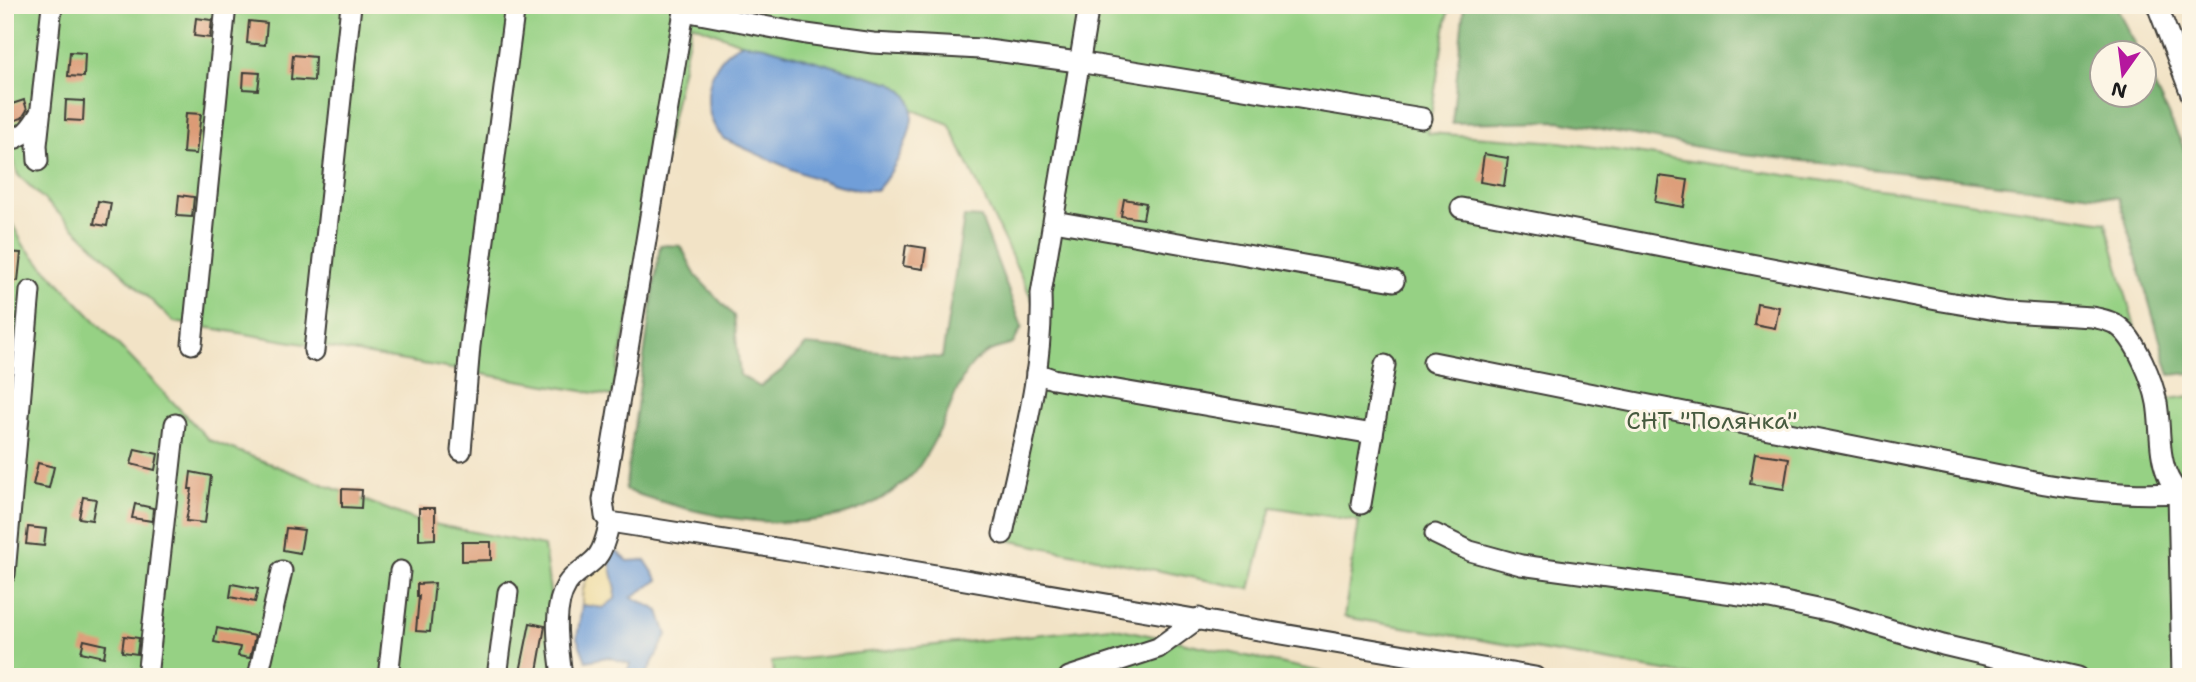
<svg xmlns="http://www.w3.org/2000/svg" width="2196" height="682" viewBox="0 0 2196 682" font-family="'Shantell Sans',sans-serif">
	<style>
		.green { fill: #96d184; stroke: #597650; stroke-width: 2 }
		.forest { fill: #78b372; stroke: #4a6847; stroke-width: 2 }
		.sand { fill: #eeda9e; stroke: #857b5d; stroke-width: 2 }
		.water { fill: #709ed8; stroke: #465d7a; stroke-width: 2 }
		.building { fill: #db9a74 }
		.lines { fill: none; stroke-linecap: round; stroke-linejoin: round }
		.minor-casing { stroke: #3c3a36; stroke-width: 23 }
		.minor { stroke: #fff; stroke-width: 19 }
		.labels { text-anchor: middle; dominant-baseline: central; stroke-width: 6; stroke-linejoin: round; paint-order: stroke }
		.park-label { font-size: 24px; fill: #475b40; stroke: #fcf5e5 }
	</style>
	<rect width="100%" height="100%" fill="#fcf5e5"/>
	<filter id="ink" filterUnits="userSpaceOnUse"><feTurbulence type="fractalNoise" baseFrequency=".0143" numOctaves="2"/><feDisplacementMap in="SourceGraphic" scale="14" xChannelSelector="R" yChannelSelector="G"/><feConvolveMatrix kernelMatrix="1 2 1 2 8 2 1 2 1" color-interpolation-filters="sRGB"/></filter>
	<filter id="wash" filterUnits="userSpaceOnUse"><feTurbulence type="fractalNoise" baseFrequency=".00686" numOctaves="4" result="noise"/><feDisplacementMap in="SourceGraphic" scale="28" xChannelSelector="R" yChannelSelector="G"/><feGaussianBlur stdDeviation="1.57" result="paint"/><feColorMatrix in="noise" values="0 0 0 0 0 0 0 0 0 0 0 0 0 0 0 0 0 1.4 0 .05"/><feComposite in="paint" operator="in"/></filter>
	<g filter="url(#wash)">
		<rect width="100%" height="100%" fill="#f2e3c6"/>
		<!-- green -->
		<g class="green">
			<path d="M5,5h1444l-21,128 132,9 546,80 49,179 36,-5v281h-491l-356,-60 15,-96 -87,-14 -22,82 -253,-51 50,-207 -98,-207 -257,-100 -80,372 -438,-74 -156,-147 -13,-41z"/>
			<path d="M5,210l19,36 185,194 209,81 126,25 17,131h-556z"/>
			<path d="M1111,627l234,50h-570l-4,-15z"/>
		</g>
		<!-- forest -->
		<g class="forest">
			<path d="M1464,5h652l22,47h-36v42h42v-30l47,99v210l-21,2 -51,-177 -400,-47 -160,-30 -107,2z"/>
			<path d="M964,217l17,1 41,109 -9,17c-9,3 -23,5 -30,11 -24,17 -30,49 -42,73 -8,14 -17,34 -28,46 -74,76 -199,47 -288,16l35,-245 21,1 15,30 38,40 6,59 20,12 23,-18 23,-24 136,13z"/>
		</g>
		<!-- sand -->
		<path class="sand" d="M608,554l8,35 -1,10 -12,9 -21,-3c-1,-26 8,-34 26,-51z"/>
		<!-- water -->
		<g class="water">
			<path d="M743,43l21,3 128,37c8,5 17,11 19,20 7,26 -18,69 -34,87 -47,2 -109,-32 -153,-51 -28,-27 -18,-82 19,-96z"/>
			<path d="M614,549l14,12 17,-1 13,20 -26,17 27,14 8,24 -22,42h-20l5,-13 -22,-7 -22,4 -9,-23 5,-33 21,3 12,-9 1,-10 -8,-35z"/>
		</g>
		<g id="blocks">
			<!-- building -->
			<g class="building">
				<path d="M196,18l16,2 -2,18 -16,-2z"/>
				<path d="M249,21l18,2 -2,22 -18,-2z"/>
				<path d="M70,52l15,1 -1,24 -16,-1z"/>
				<path d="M293,55l22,2 -1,24 -23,-2z"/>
				<path d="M244,72l16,1 -2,17 -15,-1z"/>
				<path d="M24,100l3,10 -5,8 -9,3 -4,-16z"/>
				<path d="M66,100l18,1 -1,20 -18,-1z"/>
				<path d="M186,113l15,1 -5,40 -13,-1z"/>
				<path d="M1484,154l24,4 -4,28 -24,-4z"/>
				<path d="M1659,176l29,4 -4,27 -29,-5z"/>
				<path d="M179,195l15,2 -2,20 -15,-1z"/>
				<path d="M1124,199l22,4 -3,16 -22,-3z"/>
				<path d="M98,201l13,2 -4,23 -13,-2z"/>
				<path d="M906,245l20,3 -3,21 -20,-3z"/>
				<path d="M5,252l16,1 -3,28 -13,-1z"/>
				<path d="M1757,303l22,4 -4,21 -21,-4z"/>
				<path d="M135,449l23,5 -3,16 -24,-6z"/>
				<path d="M1755,453l34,5 -5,31 -34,-5z"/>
				<path d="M38,463l16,4 -5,21 -16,-3z"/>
				<path d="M191,472l20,4 -6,47 -19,-2 6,-32h-3z"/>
				<path d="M342,489l20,1 -1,18 -19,-1z"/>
				<path d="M83,497l13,2 -4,21 -13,-2z"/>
				<path d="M135,504l18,4 -1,13 -20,-3z"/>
				<path d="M419,508h16v31l-16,1z"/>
				<path d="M28,527l18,2 -2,17 -18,-2z"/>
				<path d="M286,528l18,2 -4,23 -17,-3z"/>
				<path d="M462,542h29v18l-29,1z"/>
				<path d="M435,583l-5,49 -14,-1 3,-35h-2v-12z"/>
				<path d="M232,584l26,5 -3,13 -25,-5z"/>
				<path d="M530,623l15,3 -9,51h-17z"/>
				<path d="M217,628l38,8 -5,22 -12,-2 2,-9 -26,-5z"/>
				<path d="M124,636l15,2 -2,16 -15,-2z"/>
				<path d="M84,640l22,5 -2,12 -23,-5z"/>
			</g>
		</g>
	</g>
	<g filter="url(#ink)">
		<use href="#blocks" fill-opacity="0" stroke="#3c3a36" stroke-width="2"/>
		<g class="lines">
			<defs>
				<g id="minor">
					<path d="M685,5l-82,495 2,16 5,6 185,29 740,126"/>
					<path d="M2157,5l34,89"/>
					<path d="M684,11l122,23 67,9 107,6 98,13 344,56"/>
					<path d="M5,140c18,0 27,-13 35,-27"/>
					<path d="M38,161l-1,-16 15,-140"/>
					<path d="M1461,208l481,93 65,11 85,5c9,2 18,3 26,9 18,13 35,55 39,77 4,23 1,49 10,71 2,6 7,13 11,18l4,185"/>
					<path d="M1054,221l340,60"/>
					<path d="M192,344l34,-339"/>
					<path d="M314,351l37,-346"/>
					<path d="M1433,362l612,122c47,8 94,13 141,8"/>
					<path d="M1036,373l17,6 320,55"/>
					<path d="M461,451l9,-105 45,-341"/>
					<path d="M1361,504l24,-139"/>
					<path d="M1003,534c16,-79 41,-159 38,-240l48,-289"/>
					<path d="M1435,534l35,17 51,14 249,34 62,13 111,33 135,32"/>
					<path d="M5,574l25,-283"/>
					<path d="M147,677l28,-253"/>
					<path d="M258,677l24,-106"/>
					<path d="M388,677l12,-106"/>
					<path d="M497,677l11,-85"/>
					<path d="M562,677c-3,-29 -11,-67 5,-93 8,-13 25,-18 32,-30 6,-9 8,-22 11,-32"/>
					<path d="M1069,677l89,-29 41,-30"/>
				</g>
			</defs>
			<!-- minor casing -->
			<use href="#minor" class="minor-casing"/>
			<!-- minor -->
			<use href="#minor" class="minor"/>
		</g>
	</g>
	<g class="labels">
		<!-- park labels -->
		<g class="park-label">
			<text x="1712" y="421">СНТ "Полянка"</text>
		</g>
	</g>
	<!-- margin -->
	<rect width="2196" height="682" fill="none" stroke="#fcf5e5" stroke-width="28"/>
	<!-- north arrow -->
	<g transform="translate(2123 74) rotate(194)"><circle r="33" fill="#fcf5e5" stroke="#a29e95" stroke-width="2"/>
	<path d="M0-5L12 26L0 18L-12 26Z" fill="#b5179e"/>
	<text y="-10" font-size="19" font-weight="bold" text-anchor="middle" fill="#1c1c1c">N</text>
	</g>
</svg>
